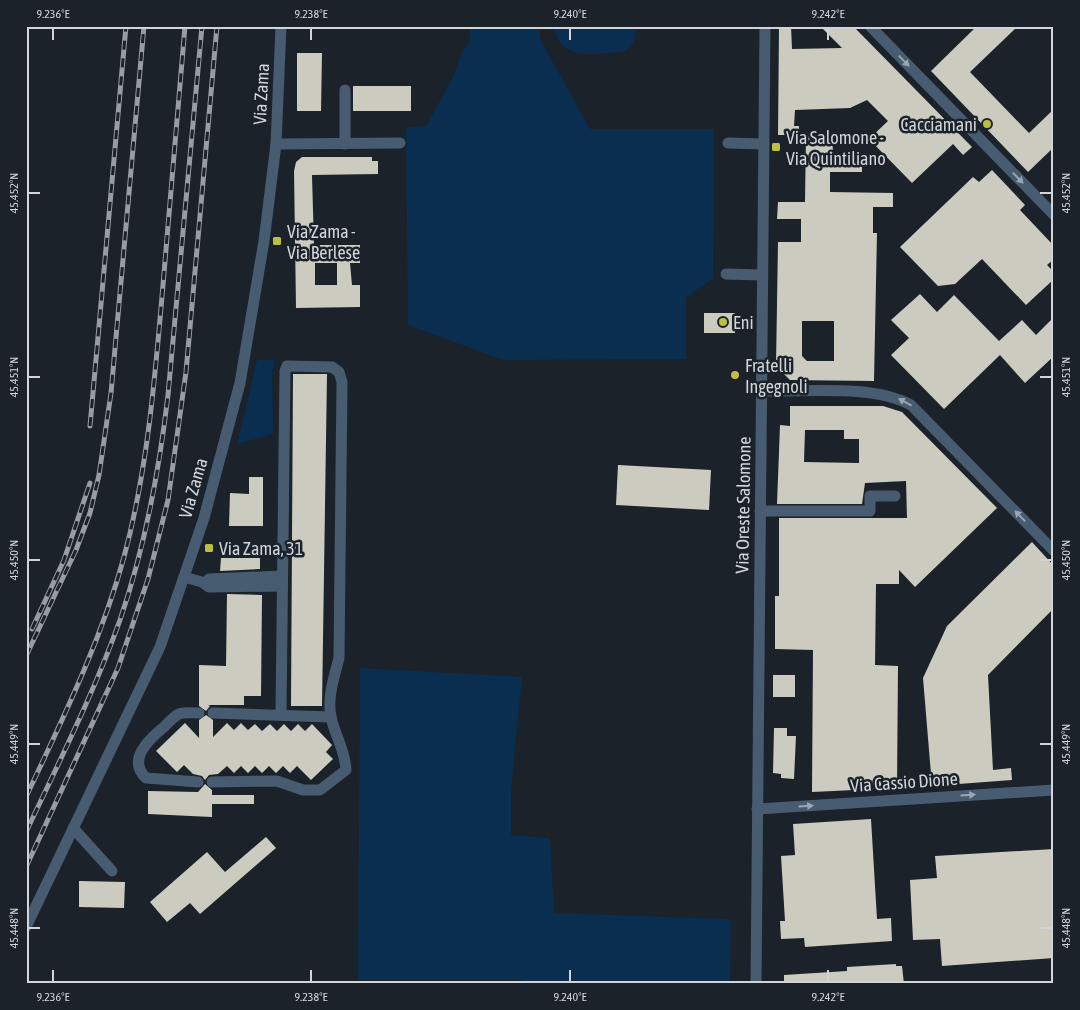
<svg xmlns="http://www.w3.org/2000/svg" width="1080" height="1010" viewBox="0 0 1080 1010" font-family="'Asap Condensed',sans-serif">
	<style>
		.green { fill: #092e50 }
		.building { fill: #cbccbf; fill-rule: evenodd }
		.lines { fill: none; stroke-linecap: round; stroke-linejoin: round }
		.minor { stroke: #485c71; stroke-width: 11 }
		.rail-casing { stroke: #989da3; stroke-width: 5 }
		.rail { stroke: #1b2229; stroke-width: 3; stroke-dasharray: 9; stroke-linecap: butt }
		.oneway { fill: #9aa5b0 }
		.ticks { fill: none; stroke: #d1d5da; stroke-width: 2 }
		.poi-dot { fill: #bcbf44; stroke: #1b2229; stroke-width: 2 }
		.labels { text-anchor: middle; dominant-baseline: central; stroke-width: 5; stroke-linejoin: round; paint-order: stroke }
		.street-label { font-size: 18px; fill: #d1d5da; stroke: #1b2229 }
		.poi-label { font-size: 18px; fill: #d1d5da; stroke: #1b2229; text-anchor: start }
		.neatline { fill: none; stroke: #d1d5da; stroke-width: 2 }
		.ticks-label { font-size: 12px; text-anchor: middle; fill: #d1d5da }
	</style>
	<rect width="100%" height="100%" fill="#1b2229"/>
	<!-- green -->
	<g class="green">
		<path d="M470,26h70v13l50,90h124l-1,150 -27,18v62l-183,1 -95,-35 -2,-198 20,-1 27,-49 9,-25 8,-10z"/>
		<path d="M554,26h83l-3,15 -8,10c-28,3 -68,12 -72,-25z"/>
		<path d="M257,360h18l-3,14 1,60 -36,10z"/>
		<path d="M360,668l162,9 -11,113v45l39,3 4,75 177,6 -1,65h-206v-4h-166z"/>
	</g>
	<!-- building -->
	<g class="building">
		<path d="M779,26h12l1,23 50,-1 -22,-22h33l119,121 -9,8 -10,-11 -41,39 -43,-44 19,-18 -21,-21 -17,8 -55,2 -1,16h5v9h-21z"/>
		<path d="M977,26h41l-48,46 59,61 25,-24v38l-26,25 -97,-101z"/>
		<path d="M297,53h25l-1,58h-24z"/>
		<rect x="353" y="86" width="58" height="25"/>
		<path d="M806,135h26l1,18h29v19h-32v20l63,1v14h-20v26h4l-3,148 -84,-1 -14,-14 2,-124h23v-23h-24l1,-17h27zM802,321h32v40h-27l-5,-5z"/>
		<path d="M302,157h70v4h6v13l-66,1 2,70h46v18h-10l2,22h8v22l-64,1 -2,-137 2,-9zM315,263h22v22h-22z"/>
		<path d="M992,170l33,35 -5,5 34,36v13l-7,6 7,7v7l-28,26 -44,-46 -27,25 -17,2 -38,-39 73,-70 6,5z"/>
		<path d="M920,294l17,18 17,-17 45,46 23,-21 14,15 18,-18v39l-29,27 -25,-28 -56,54 -53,-54 18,-17 -18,-18z"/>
		<rect x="704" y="313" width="31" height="20"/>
		<path d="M293,374h34l-5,332h-31z"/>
		<path d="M790,406h93l19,6 95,96 -82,79 -16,-17v14h-23l-1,81 23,1 -1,122 -85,4 1,-142 -38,-1v-53h4v-78h128l-1,-37 -41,2 -3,21h-85l3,-79 10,1zM805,430h39v9h15v24l-55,-1z"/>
		<path d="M618,465l93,5 -2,40 -93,-5z"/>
		<path d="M249,477h14v49h-34l1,-33 19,1z"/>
		<path d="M1032,542l22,24v42l-66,67 5,95 18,-2 1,12 -80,6 -9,-108 24,-52z"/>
		<path d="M221,558h39v11l-40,2z"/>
		<path d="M227,594l35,1 -1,101h-17v9h-36l2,1 -4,5 -7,-5v-41l27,1z"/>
		<rect x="773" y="675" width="22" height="22"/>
		<path d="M206,715l7,5v17l14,-14 7,7 7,-7 7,7 7,-6 7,7 8,-7 7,7 7,-7 7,7 7,-7 7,7 7,-7 20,21 -6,7 7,7 -22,21 -14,-14 -7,7 -7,-7 -7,7 -7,-7 -7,7 -7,-7 -7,7 -7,-7 -7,7 -7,-7 -9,8 -9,1 -4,5 -3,-4 -9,-2 -9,-9 -7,7 -21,-21 29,-28 14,15v-18z"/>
		<path d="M774,728h13v8h9l-2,43 -13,-1v-4l-8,-1z"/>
		<path d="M205,784l7,6v5h42v9h-42v13l-64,-3v-23l50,1z"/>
		<path d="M871,819l6,100 14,-1 1,23 -87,6 -1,-9 -23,1 -1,-18h5l-4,-65 14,-1 -2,-31z"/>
		<path d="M266,837l10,11 -76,66 -10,-11 -23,19 -17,-20 57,-50 18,20z"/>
		<path d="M1054,849v109l-112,8 -2,-27 -27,1 -3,-60 27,-2 -2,-22z"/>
		<path d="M79,881l46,1 -1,26 -45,-1z"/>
		<path d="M896,964v2h6l2,18h-120v-9l63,-4v-4z"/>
	</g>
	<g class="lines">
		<!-- minor -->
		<g class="minor">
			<path d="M870,26l184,189"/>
			<path d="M728,143l36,1"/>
			<path d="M276,144l124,-1"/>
			<path d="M345,144v-54"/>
			<path d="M726,274l36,1"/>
			<path d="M761,391c44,1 112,-7 150,14l143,146"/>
			<path d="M760,511h110v-15h25"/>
			<path d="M184,577l18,5 7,5 73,-1"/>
			<path d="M209,579l73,-3"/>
			<path d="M213,713l118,4"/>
			<path d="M198,782l-52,-4c-19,-18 2,-38 18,-51 4,-4 9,-10 15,-13 6,-2 13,-1 20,-1"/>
			<path d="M212,782l65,-1 26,9h17l26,-20c-1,-21 -11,-34 -15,-53 -4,-20 3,-39 8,-59l3,-276 -3,-10 -7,-5 -45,-1 -2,5 -4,342"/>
			<path d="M757,809l297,-19"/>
			<path d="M73,828l39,43"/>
			<path d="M26,927l134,-280 44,-129 36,-135 24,-142 12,-97 5,-118"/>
			<path d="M756,984l9,-958"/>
		</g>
		<defs>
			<g id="rail">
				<path d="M90,426l36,-400"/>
				<path d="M32,629l32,-69 26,-77"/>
				<path d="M26,656l50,-106 14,-37 9,-38 12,-82 33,-367"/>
				<path d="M26,797c37,-79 75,-156 98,-240 24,-89 31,-181 39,-272 7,-86 15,-173 22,-259"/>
				<path d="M26,832c33,-70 68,-139 94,-212 25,-73 39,-148 48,-225l34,-369"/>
				<path d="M26,867l92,-199 30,-89 20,-79 18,-128 31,-346"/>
			</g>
		</defs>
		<!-- rail casing -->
		<use href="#rail" class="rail-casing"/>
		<!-- rail -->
		<use href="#rail" class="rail"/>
	</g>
	<!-- one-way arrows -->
	<defs><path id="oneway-solid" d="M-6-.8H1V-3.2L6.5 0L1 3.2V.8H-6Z" transform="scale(1.25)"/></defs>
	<g class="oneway">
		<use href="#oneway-solid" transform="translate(904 61) rotate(46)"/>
		<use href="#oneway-solid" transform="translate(1018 178) rotate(46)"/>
		<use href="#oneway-solid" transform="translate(905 402) rotate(-152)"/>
		<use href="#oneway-solid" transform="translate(1020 516) rotate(-134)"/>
		<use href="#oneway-solid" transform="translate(968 795) rotate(-4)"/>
		<use href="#oneway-solid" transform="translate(806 806) rotate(-4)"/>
	</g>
	<!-- ticks -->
	<path class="ticks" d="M53,28v12M311,28v12M570,28v12M828,28v12M28,193h12M1040,193h12M28,377h12M1040,377h12M28,560h12M1040,560h12M28,744h12M1040,744h12M28,928h12M1040,928h12M53,970v12M311,970v12M570,970v12M828,970v12"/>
	<!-- markers -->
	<g class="poi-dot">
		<circle cx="987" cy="124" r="5"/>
		<rect x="771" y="142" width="10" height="10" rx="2.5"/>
		<rect x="272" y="236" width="10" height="10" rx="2.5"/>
		<circle cx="723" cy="322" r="5"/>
		<circle cx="735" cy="375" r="5"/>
		<rect x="204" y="543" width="10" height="10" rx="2.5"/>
	</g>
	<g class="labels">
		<!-- street labels -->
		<g class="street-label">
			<text transform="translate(261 94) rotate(-87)">Via Zama</text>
			<text transform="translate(193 488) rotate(-74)">Via Zama</text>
			<text transform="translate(743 505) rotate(-89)">Via Oreste Salomone</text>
			<text transform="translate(904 782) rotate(-4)">Via Cassio Dione</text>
		</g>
		<!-- poi labels -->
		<g class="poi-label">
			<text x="977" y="124" text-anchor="end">Cacciamani</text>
			<text x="786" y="137">Via Salomone -<tspan x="786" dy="21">Via Quintiliano</tspan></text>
			<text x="287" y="231">Via Zama -<tspan x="287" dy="21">Via Berlese</tspan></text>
			<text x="733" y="322">Eni</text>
			<text x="745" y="365">Fratelli<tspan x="745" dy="21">Ingegnoli</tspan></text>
			<text x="219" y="548">Via Zama, 31</text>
		</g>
	</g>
	<!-- border -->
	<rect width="1080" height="1010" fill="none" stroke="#1b2229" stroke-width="55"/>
	<rect x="28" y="28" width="1024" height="954" class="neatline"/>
	<g class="ticks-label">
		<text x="53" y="18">9.236°E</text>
		<text x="311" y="18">9.238°E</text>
		<text x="570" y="18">9.240°E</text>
		<text x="828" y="18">9.242°E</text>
		<text transform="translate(14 193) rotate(-90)" y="4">45.452°N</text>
		<text transform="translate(1066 193) rotate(-90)" y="4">45.452°N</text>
		<text transform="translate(14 377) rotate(-90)" y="4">45.451°N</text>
		<text transform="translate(1066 377) rotate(-90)" y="4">45.451°N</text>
		<text transform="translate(14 560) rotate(-90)" y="4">45.450°N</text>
		<text transform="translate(1066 560) rotate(-90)" y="4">45.450°N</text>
		<text transform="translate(14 744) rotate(-90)" y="4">45.449°N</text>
		<text transform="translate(1066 744) rotate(-90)" y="4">45.449°N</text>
		<text transform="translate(14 928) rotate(-90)" y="4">45.448°N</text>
		<text transform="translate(1066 928) rotate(-90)" y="4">45.448°N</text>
		<text x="53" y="1001">9.236°E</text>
		<text x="311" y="1001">9.238°E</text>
		<text x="570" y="1001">9.240°E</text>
		<text x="828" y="1001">9.242°E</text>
	</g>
</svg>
